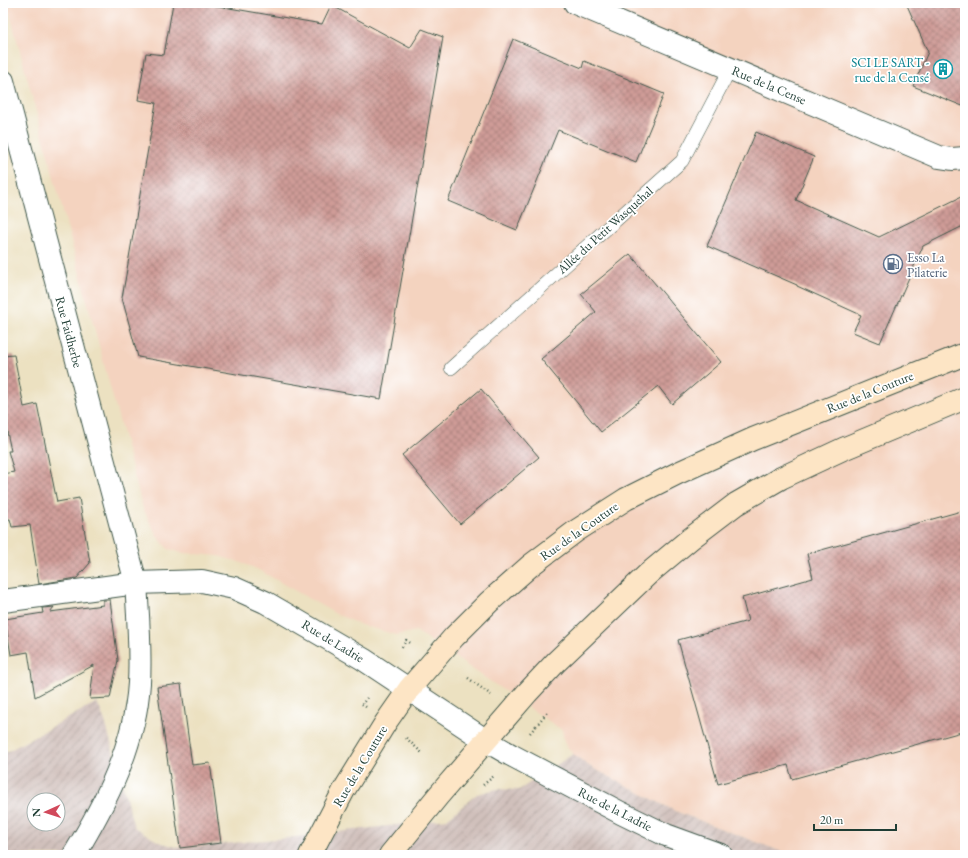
<svg xmlns="http://www.w3.org/2000/svg" width="968" height="858" viewBox="0 0 968 858" font-family="'EB Garamond',serif">
	<style>
		.built { fill: #f4d3bf }
		.industrial { fill: url(#industrial-furrows); fill-rule: evenodd }
		.building { fill: url(#building-cross-hatch) }
		.lines { fill: none; stroke-linecap: round; stroke-linejoin: round }
		.lane-casing { stroke: #3e5649; stroke-width: 14 }
		.street-casing { stroke: #3e5649; stroke-width: 24 }
		.secondary-casing { stroke: #3e5649; stroke-width: 24 }
		.path { stroke: #3e5649; stroke-width: 2.5; stroke-dasharray: 1 3; stroke-linecap: butt }
		.lane { stroke: #fff; stroke-width: 13 }
		.street { stroke: #fff; stroke-width: 22 }
		.secondary { stroke: #fde5c5; stroke-width: 22 }
		.labels { text-anchor: middle; dominant-baseline: central; stroke-width: 3.5; stroke-linejoin: round; paint-order: stroke }
		.culture-label { font-size: 13px; fill: #0d838f; stroke: #fff; text-anchor: end }
		.street-label { font-size: 13px; fill: #1f3d34; stroke: #fff }
		.service-label { font-size: 13px; fill: #4e5e75; stroke: #fff; text-anchor: start }
	</style>
	<defs>
		<pattern id="industrial-furrows" width="10" height="10" patternUnits="userSpaceOnUse"><rect width="10" height="10" fill="#d0c0bb"/><path d="M-1 1l2-2M0 10L10 0M9 11l2-2" fill="none" stroke="#a89d99"/></pattern>
		<pattern id="building-cross-hatch" width="8" height="8" patternUnits="userSpaceOnUse"><rect width="8" height="8" fill="#cf9b97"/><path d="M0 0l8 8M0 8l8-8" fill="none" stroke="#a7807c"/></pattern>
	</defs>
	<rect width="100%" height="100%" fill="#fff"/>
	<filter id="ink" filterUnits="userSpaceOnUse"><feTurbulence type="fractalNoise" baseFrequency=".025" numOctaves="2"/><feDisplacementMap in="SourceGraphic" scale="8" xChannelSelector="R" yChannelSelector="G"/><feConvolveMatrix kernelMatrix="1 2 1 2 8 2 1 2 1" color-interpolation-filters="sRGB"/></filter>
	<filter id="wash" filterUnits="userSpaceOnUse"><feTurbulence type="fractalNoise" baseFrequency=".012" numOctaves="4" result="noise"/><feDisplacementMap in="SourceGraphic" scale="16" xChannelSelector="R" yChannelSelector="G"/><feGaussianBlur stdDeviation="0.9" result="paint"/><feColorMatrix in="noise" values="0 0 0 0 0 0 0 0 0 0 0 0 0 0 0 0 0 1.4 0 .05"/><feComposite in="paint" operator="in"/></filter>
	<g filter="url(#wash)">
		<rect width="100%" height="100%" fill="#ece1c1"/>
		<!-- built -->
		<path class="built" d="M7,3h958v852h-175l-115,-44 -86,-45 -16,-12 -5,-6 -4,-8 -2,-10 -146,-99 -19,4 -36,-10 -25,-11 -79,-45 -18,-7 -21,-6 -34,-3 -16,-4 -11,-13 -14,-27z"/>
		<!-- industrial -->
		<path class="industrial" d="M97,702l8,19 29,106 25,15 21,6 107,-10 160,-19 30,-25 20,-5 22,1 54,-36 16,12 86,45 115,44h-787v-101zM34,800h24v24h-24z"/>
		<g id="blocks">
			<!-- building -->
			<g class="building">
				<path d="M173,3h27l122,21 9,-19 79,43 12,-19 21,8 -62,362 -243,-42 -16,-59 34,-195 -18,-3 8,-47 18,2z"/>
				<path d="M906,3h59v104l-52,-21 15,-34z"/>
				<path d="M513,39l69,29 2,-7 80,33 -28,68 -78,-32 -41,100 -69,-29z"/>
				<path d="M756,132l58,25 -18,43 83,37 86,-42v30l-42,21 -43,97 -27,-11 8,-17 -64,-29v-1l-90,-39z"/>
				<path d="M630,254l91,108 -49,42 -14,-18 -57,46 -60,-73 55,-47 -15,-18z"/>
				<path d="M14,355l10,52 13,-3 20,98 22,-4 11,65 -13,15 -38,6 -9,-59 -18,2 -2,-8 -7,1v-46l11,-2 -6,-21h3l-8,-38v-57z"/>
				<path d="M481,389l58,68 -79,67 -58,-69z"/>
				<path d="M965,510v221l-173,48 -4,-14 -70,19 -40,-144 70,-19 -6,-23 71,-20 -6,-24z"/>
				<path d="M103,600h7l8,60 -8,38 -20,1 4,-34 -59,32 -7,-45 -17,3 -6,-36 38,-6 -1,-5 12,-1 -4,5 53,-7z"/>
				<path d="M181,684l11,81 18,-2 11,80 -41,5 -23,-161z"/>
			</g>
		</g>
	</g>
	<g filter="url(#ink)">
		<use href="#blocks" fill-opacity="0" stroke="#3e5649" stroke-width="1"/>
		<g class="lines">
			<defs>
				<path id="lane" d="M451,368l231,-207 48,-92"/>
				<g id="street">
					<path d="M575,3l364,154 13,2 13,-1"/>
					<path d="M3,81l133,502c2,33 5,67 3,100 -4,63 -33,119 -65,172"/>
					<path d="M3,601l133,-18 66,-2 32,7 31,14 98,57 122,81 26,15 110,58 45,22 55,20"/>
				</g>
				<g id="secondary">
					<path d="M310,855l34,-65 42,-68 23,-33 45,-52 35,-35 42,-37 45,-34 50,-32 52,-26 75,-34 212,-85"/>
					<path d="M390,855l48,-59 89,-103 29,-31 92,-88 42,-35 46,-35 45,-26 62,-29 122,-51"/>
				</g>
			</defs>
			<!-- lane casing -->
			<use href="#lane" class="lane-casing"/>
			<!-- street casing -->
			<use href="#street" class="street-casing"/>
			<!-- secondary casing -->
			<use href="#secondary" class="secondary-casing"/>
			<!-- path -->
			<g class="path">
				<path d="M402,647l4,-7 6,4"/>
				<path d="M468,678l23,17"/>
				<path d="M366,707l-4,-3 5,-6"/>
				<path d="M536,726l12,-15"/>
				<path d="M530,733l6,-7"/>
				<path d="M406,738l16,15"/>
				<path d="M483,785l11,-9"/>
			</g>
			<!-- lane -->
			<use href="#lane" class="lane"/>
			<!-- street -->
			<use href="#street" class="street"/>
			<!-- secondary -->
			<use href="#secondary" class="secondary"/>
		</g>
	</g>
	<!-- icons -->
	<defs>
		<symbol id="building-ring" viewBox="-11 -11 22 22"><circle r="9.5" fill="#fff" stroke="#0f9aa8" stroke-width="1.5"/><path d="M-4-6H4V6H1V3H-1V6H-4ZM-2.5-4.3h1.7v1.8h-1.7ZM.8-4.3h1.7v1.8H.8ZM-2.5-1h1.7V.8h-1.7ZM.8-1h1.7V.8H.8Z" fill="#0f9aa8"/></symbol>
		<symbol id="fuel-ring" viewBox="-11 -11 22 22"><circle r="9.5" fill="#fff" stroke="#5c6f8a" stroke-width="1.5"/><path d="M-5.5-6h7V0h2V4h1.3V-2.5L3-4.5l.8-.8L6-3V5H2.5V1h-1V6h-7ZM-4.2-4.7v3.2H.2V-4.7Z" fill="#5c6f8a"/></symbol>
	</defs>
	<g fill-rule="evenodd">
		<use href="#building-ring" x="932" y="58" width="22" height="22"/>
		<use href="#fuel-ring" x="882" y="253" width="22" height="22"/>
	</g>
	<g class="labels">
		<!-- culture labels -->
		<g class="culture-label">
			<text x="929" y="62">SCI LE SART -<tspan x="929" dy="15">rue de la Censé</tspan></text>
		</g>
		<!-- street labels -->
		<g class="street-label">
			<text transform="translate(769 85) rotate(23)">Rue de la Cense</text>
			<text transform="translate(605 230) rotate(-42)">Allée du Petit Wasquehal</text>
			<text transform="translate(69 332) rotate(75)">Rue Faidherbe</text>
			<text transform="translate(870 392) rotate(-22)">Rue de la Couture</text>
			<text transform="translate(579 531) rotate(-35)">Rue de la Couture</text>
			<text transform="translate(333 641) rotate(31)">Rue de Ladrie</text>
			<text transform="translate(360 766) rotate(-59)">Rue de la Couture</text>
			<text transform="translate(615 809) rotate(27)">Rue de la Ladrie</text>
		</g>
		<!-- service labels -->
		<g class="service-label">
			<text x="907" y="257">Esso La<tspan x="907" dy="15">Pilaterie</tspan></text>
		</g>
	</g>
	<!-- margin -->
	<rect width="968" height="858" fill="none" stroke="#fff" stroke-width="16"/>
	<!-- north arrow -->
	<g transform="translate(46 812) rotate(267)"><circle r="19" fill="#ffffff" stroke="#a5b1ae"/>
	<path d="M0-3L7 15L0 10L-7 15Z" fill="#d1495b"/>
	<text y="-6" font-size="11" font-weight="bold" text-anchor="middle" fill="#1f3d34">N</text>
	</g>
	<!-- scale -->
	<path d="M814 824v6h82v-6" fill="none" stroke="#1f3d34" stroke-width="2"/>
	<text x="820" y="824" font-size="12" fill="#1f3d34" stroke="#ffffff" stroke-width="3" paint-order="stroke">20 m</text>
</svg>
